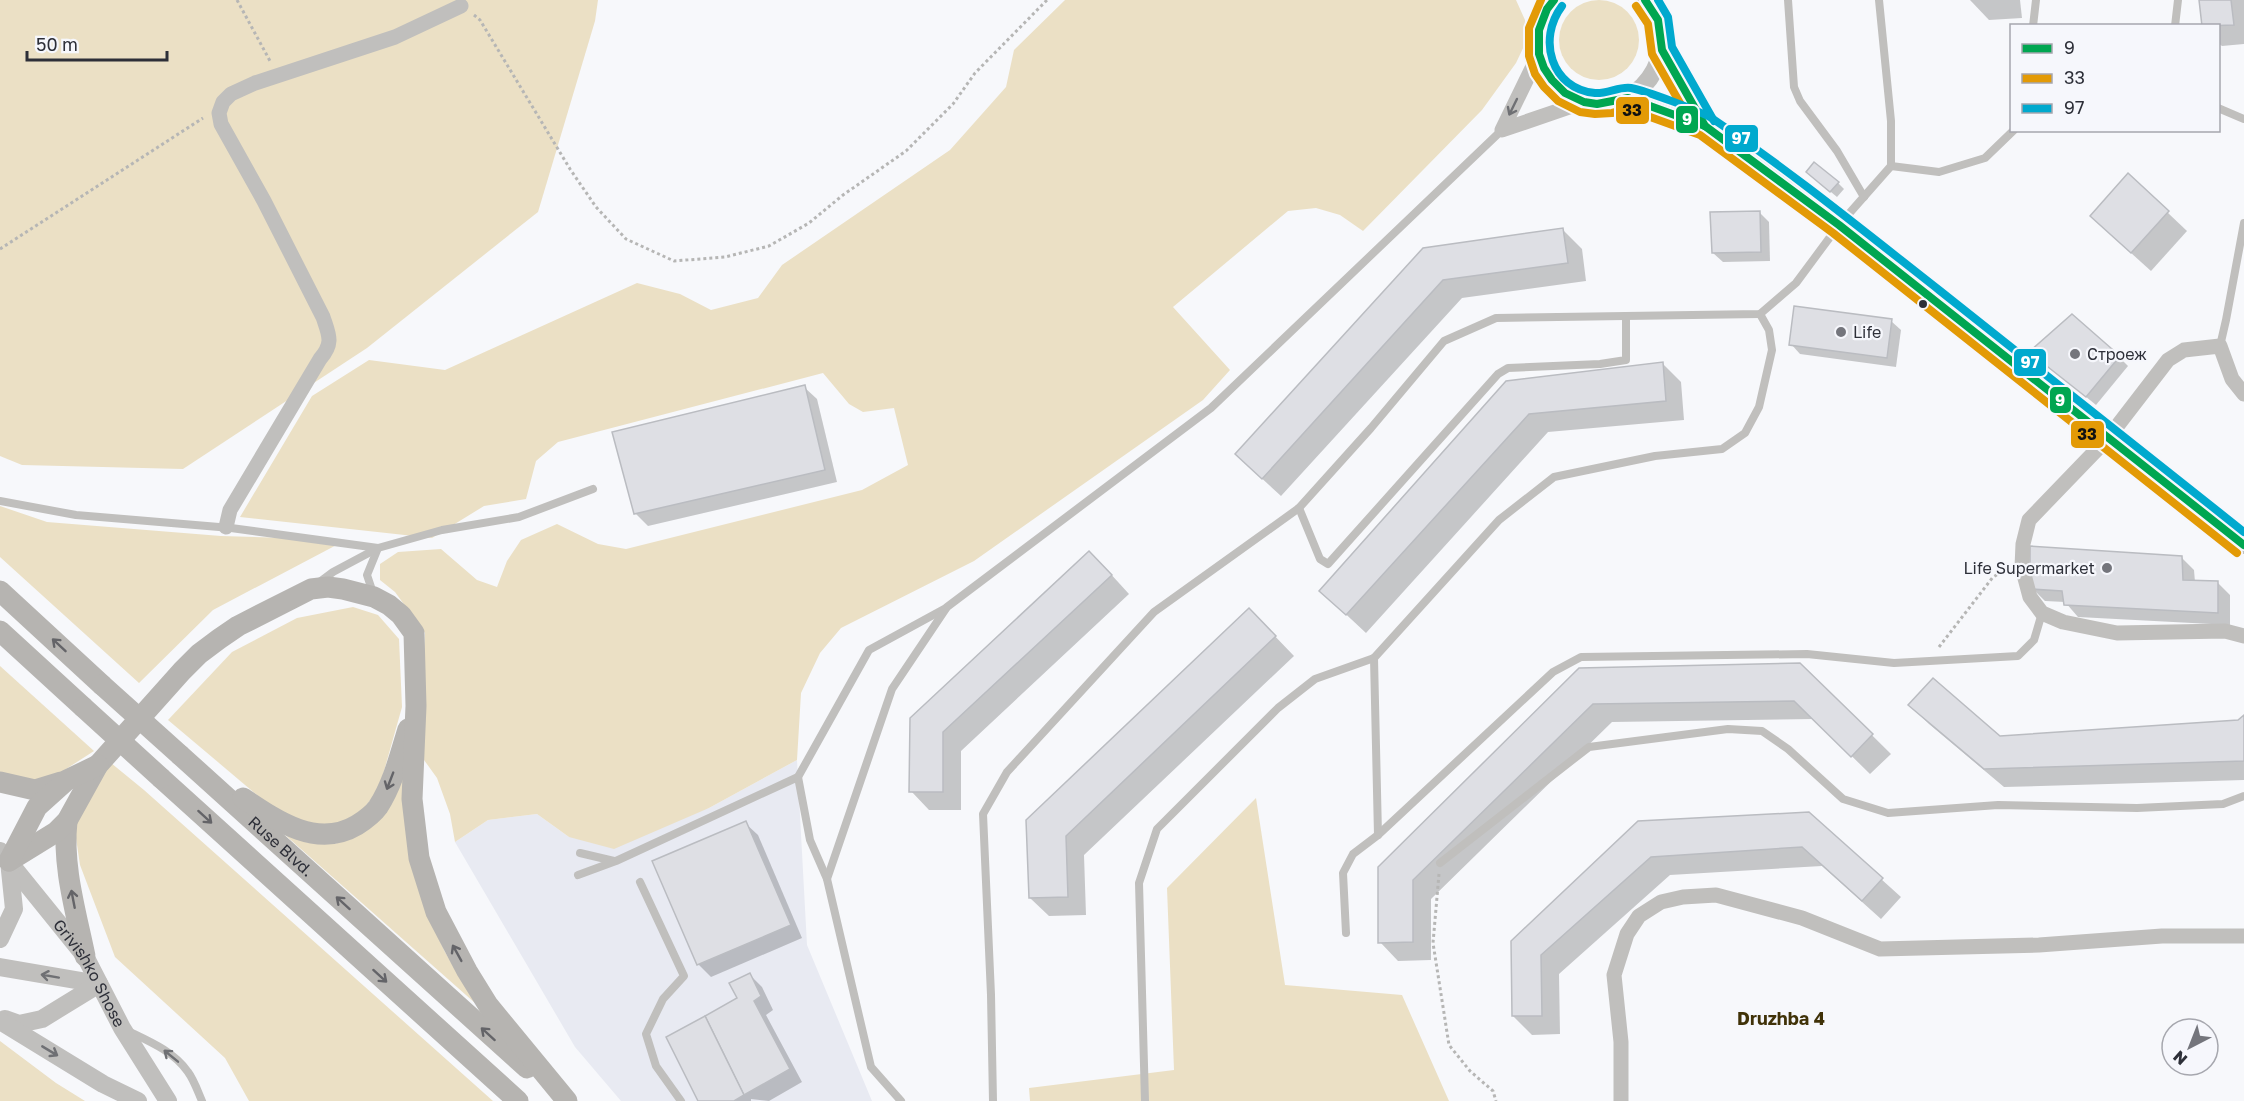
<svg xmlns="http://www.w3.org/2000/svg" width="2244" height="1101" viewBox="0 0 2244 1101" font-family="'Golos Text',sans-serif">
	<style>
		.built { fill: #e8eaf2 }
		.green { fill: #ebe0c5 }
		.shadow { fill: #0003 }
		.building { fill: #dedfe4; stroke: #babcc1; stroke-width: 1.5 }
		.lines { fill: none; stroke-linecap: round; stroke-linejoin: round }
		.path { stroke: #b6b6b5; stroke-width: 3; stroke-dasharray: 3 3; stroke-linecap: butt }
		.service { stroke: #c0bfbd; stroke-width: 8 }
		.minor { stroke: #c0bfbd; stroke-width: 15 }
		.tertiary { stroke: #c0bfbd; stroke-width: 18 }
		.secondary { stroke: #b6b4b1; stroke-width: 21 }
		.secondary-bridge { stroke: #b6b4b1; stroke-width: 21 }
		.bus-1-casing { stroke: #f6f7fc; stroke-width: 12 }
		.bus-2-casing { stroke: #f6f7fc; stroke-width: 12 }
		.bus-3-casing { stroke: #f6f7fc; stroke-width: 12 }
		.bus-1 { stroke: #00a651; stroke-width: 8 }
		.bus-2 { stroke: #e39a06; stroke-width: 8 }
		.bus-3 { stroke: #00a9ce; stroke-width: 8 }
		.oneway { stroke: #6f7074 }
		.oneway2 { stroke: #646468 }
		.bus-dot { fill: #2d2f38; stroke: #f6f7fc; stroke-width: 2 }
		.poi-dot { fill: #74757c; stroke: #f6f7fc; stroke-width: 2 }
		.labels { text-anchor: middle; dominant-baseline: central; stroke-width: 4.5; stroke-linejoin: round; paint-order: stroke }
		.poi-label { font-size: 16px; fill: #2d2f38; stroke: #f6f7fc; text-anchor: start }
		.street-label { font-size: 16px; fill: #2d2f38; stroke: #f6f7fc }
		.neighbourhood-label { font-size: 18px; font-weight: bold; fill: #403208; stroke: #f6f7fc }
		.line-badge { stroke: #f6f7fc; stroke-width: 2 }
		.badge-label { font-size: 16px; text-anchor: middle; font-weight: bold; fill: #fff }
		.pale-badge-label { font-size: 16px; text-anchor: middle; font-weight: bold; fill: #111 }
	</style>
	<rect width="100%" height="100%" fill="#f7f8fb"/>
	<!-- built -->
	<path class="built" d="M797,760l10,185 65,156h-251l-46,-54 -120,-205 33,-22 49,-6 32,23 140,-29z"/>
	<!-- green -->
	<g class="green">
		<circle cx="1599" cy="40" r="40"/>
		<path d="M0,0h598l-3,21 -57,191 -171,136 -184,121 -161,-4 -22,-9z"/>
		<path d="M1065,0h451l9,20v24l-9,19 -34,47 -119,121 -23,-16 -24,-7 -28,3 -115,96 57,63 -27,30 -229,161 -133,67 -21,25 -19,40 -4,67 -88,48 -95,41 -45,-12 -32,-23 -49,6 -33,22 -5,-28 -13,-36 -18,-25 6,-120 -30,-41 -15,-12v-16l18,-12 43,-3 36,31 20,7 10,-26 14,-21 36,-16 41,20 28,5 236,-59 46,-25 -14,-57 -31,4 -14,-8 -26,-31 -265,69 -22,19 -10,38 -42,7 -52,32 -192,-21 72,-121 57,-36 76,10 192,-87 43,11 31,16 47,-12 24,-33 168,-115 56,-63 8,-37z"/>
		<path d="M0,506l47,16 174,14 125,4 -133,70 -74,73 -139,-126z"/>
		<path d="M353,607l25,8 21,24 3,68 -23,82 -18,23 -26,13 -30,-1 -29,-13 -108,-91 64,-68 65,-34z"/>
		<path d="M0,666l94,85 -45,29 -17,3 -32,-10z"/>
		<path d="M111,763l33,27 349,311h-244l-24,-43 -110,-101 -35,-92 -7,-47z"/>
		<path d="M406,765l21,149 18,38 30,51 -191,-169 25,9 25,1 17,-5z"/>
		<path d="M1256,798l29,187 117,10 47,106h-419l-1,-13 145,-18 -7,-182z"/>
		<path d="M0,1041l56,42 29,18h-85z"/>
	</g>
	<!-- shadow -->
	<g class="shadow">
		<path d="M1970,0h50l2,18 -33,2z"/>
		<path d="M2201,0h43v44l-22,2 -4,-3v-17h-15z"/>
		<path d="M2128,175l59,56 -36,40 -41,-37z"/>
		<path d="M1814,178l24,5 6,6 -7,8z"/>
		<path d="M1759,212l10,10 1,39 -47,1 -10,-9z"/>
		<path d="M1563,230l19,19 4,32 -124,17 -181,198 -25,-23 168,-224z"/>
		<path d="M1891,321l10,9 -5,37 -96,-13 -9,-10z"/>
		<path d="M2031,352l88,5 9,9 -32,39z"/>
		<path d="M1662,363l19,19 3,38 -136,12 -182,201 -45,-42 186,-209z"/>
		<path d="M804,387l13,12 20,83 -189,44 -13,-13z"/>
		<path d="M2182,558l12,12 1,12h22l13,13v30l-152,-8 -13,-15 -20,-1 -13,-13z"/>
		<path d="M1108,571l21,23 -168,157v59h-32l-18,-19v-72z"/>
		<path d="M1268,629l26,27 -210,199 2,60 -37,1 -19,-18 -2,-78z"/>
		<path d="M1800,664l91,90 -21,20 -56,-55 -202,3 -181,177v61l-33,1 -18,-19 -1,-75 201,-197z"/>
		<path d="M1910,705l90,33 239,-16 5,-5v63l-240,7 -75,-63z"/>
		<path d="M1808,813l93,84 -20,22 -59,-53 -152,9 -111,99 1,60 -28,1 -19,-19 -1,-74 127,-119z"/>
		<path d="M745,823l13,12 44,103 -91,39 -12,-12 -45,-103z"/>
		<path d="M750,975l12,12 11,23 -7,5 36,67 -33,19 -18,-2v2h-52z"/>
	</g>
	<!-- building -->
	<g class="building">
		<path d="M2199,0h32l3,25 -32,1z"/>
		<path d="M1814,162l25,20 -9,10 -24,-20z"/>
		<path d="M2128,173l41,38 -38,42 -41,-37z"/>
		<path d="M1760,211l1,41 -49,1 -2,-41z"/>
		<path d="M1563,228l5,35 -125,17 -181,199 -27,-25 188,-206z"/>
		<path d="M1794,306l98,13 -5,39 -98,-13z"/>
		<path d="M2072,314l48,42 -34,41 -57,-45z"/>
		<path d="M1663,362l3,39 -137,13 -183,201 -27,-24 187,-210z"/>
		<path d="M805,385l20,85 -191,44 -22,-82z"/>
		<path d="M2030,546l152,10 1,24 35,1v32l-154,-8 -2,-14 -32,-2z"/>
		<path d="M1089,551l23,24 -169,157v60h-34l1,-74z"/>
		<path d="M1249,608l27,28 -210,200 2,61 -39,1 -3,-78z"/>
		<path d="M1800,663l73,71 -22,23 -57,-56 -201,3 -180,176v62l-35,1v-76l201,-199z"/>
		<path d="M1933,678l67,58 238,-16 6,-5v46l-260,8 -76,-64z"/>
		<path d="M1809,812l74,66 -21,23 -60,-54 -151,10 -110,98 1,61h-30l-1,-75 127,-120z"/>
		<path d="M746,821l45,104 -94,40 -45,-104z"/>
		<path d="M750,973l11,23 -7,5 36,68 -46,26 -39,-79 32,-18 -8,-15z"/>
		<path d="M705,1016l39,79 -10,6h-36l-32,-64z"/>
	</g>
	<g class="lines">
		<!-- path -->
		<g class="path">
			<path d="M237,0l33,61"/>
			<path d="M474,15l6,5 90,149 26,38 30,32 48,22 51,-4 44,-11 40,-23 34,-28 63,-44 47,-47 22,-31 72,-73"/>
			<path d="M0,249l203,-131"/>
			<path d="M1939,647l54,-70 14,-8"/>
			<path d="M1439,874l-6,69 16,102 21,26 23,20 3,10"/>
		</g>
		<!-- service -->
		<g class="service">
			<path d="M1788,0l6,87 6,14 37,50 27,46"/>
			<path d="M2033,26l3,-26"/>
			<path d="M2175,26l3,-26"/>
			<path d="M2218,108l26,11"/>
			<path d="M1891,166l48,6 46,-14 29,-28"/>
			<path d="M2220,346l6,-26 18,-97"/>
			<path d="M0,501l76,14 155,13 147,20 -11,27 6,18"/>
			<path d="M1299,508l21,51 8,5 170,-190 10,-6 92,-4 26,-4v-43"/>
			<path d="M321,581l12,-9 45,-24 64,-18 77,-13 74,-28"/>
			<path d="M1374,658l4,177"/>
			<path d="M580,853l34,8"/>
			<path d="M1440,863l149,-116 139,-18 34,2 26,18 55,50 45,14 110,-8 139,3 86,-4 21,-8"/>
			<path d="M578,875l38,-14 182,-84"/>
			<path d="M827,879l-17,-39 -12,-63 71,-127 77,-42"/>
			<path d="M640,882l44,94 -21,23 -17,35 10,32 25,35"/>
			<path d="M1346,933l-3,-60 10,-19 25,-19 175,-163 28,-15 226,-3 87,9 124,-7 16,-16 8,-27"/>
			<path d="M130,1032c21,10 44,20 58,40 6,8 10,20 14,29"/>
			<path d="M901,1101l-30,-34 -44,-188 65,-190 55,-82 264,-199 291,-278"/>
			<path d="M993,1101l-2,-106 -8,-181 24,-42 147,-160 145,-104 72,-80 73,-87 52,-23 264,-4 36,-31 43,-58 52,-59v-45l-12,-121"/>
			<path d="M1145,1101l-6,-218 18,-54 121,-121 37,-29 59,-21 125,-138 55,-43 101,-21 67,-7 23,-16 14,-26 13,-57 -3,-20 -9,-16"/>
		</g>
		<!-- minor -->
		<g class="minor">
			<path d="M1539,54l-37,76 82,-28"/>
			<path d="M2244,394l-12,-15 -12,-33 -36,4 -16,10 -60,78 -79,82 -6,24 -1,23 8,30 12,16 21,9 54,11 108,-2 19,5"/>
			<path d="M226,527l4,-17 90,-151c14,-16 9,-24 3,-42l-59,-116 -43,-77 -2,-11 4,-11 8,-8 24,-11 140,-46 66,-31"/>
			<path d="M1621,1101v-59l-7,-67 13,-41 12,-18 22,-14 22,-5 33,-2 86,23 78,31 159,-4 123,-9h82"/>
		</g>
		<!-- tertiary -->
		<g class="tertiary">
			<path d="M1554,0c-48,54 22,134 81,93 12,-9 19,-19 24,-33 7,-22 1,-42 -14,-60"/>
			<path d="M1662,50l43,76"/>
			<path d="M1628,98l77,28 134,99 405,320"/>
			<path id="s1" d="M0,851l85,105 37,72 46,73"/>
			<path d="M0,939l14,-30 -5,-48"/>
			<path d="M0,967l99,17"/>
			<path d="M5,1019l14,5 23,-5 57,-35"/>
			<path d="M0,1021l103,63 35,17"/>
		</g>
		<!-- secondary -->
		<g class="secondary">
			<path d="M0,591l102,94"/>
			<path d="M0,631l83,76"/>
			<path id="s2" d="M180,755l347,313"/>
			<path d="M161,778l357,323"/>
			<path d="M0,782l35,8 26,-8"/>
			<path d="M243,798c34,23 74,51 114,27 8,-5 16,-11 21,-18 15,-23 22,-52 30,-78"/>
			<path d="M67,821c-5,45 9,91 18,135"/>
			<path d="M9,861l47,-29 11,-11 31,-56 84,-94 17,-17 20,-15 19,-13 73,-37 17,-2 15,2 31,8 15,8 12,10 13,18 2,73 -4,93 7,59 17,54 31,59 21,34 79,96"/>
			<path d="M9,861l28,-54 30,-27 31,-15"/>
		</g>
		<!-- secondary-bridge -->
		<g class="secondary-bridge">
			<path d="M102,685l78,70"/>
			<path d="M83,707l78,71"/>
		</g>
		<defs>
			<g id="bus-1">
				<path d="M1554,0l-7,9 -8,21v24l5,14 8,12 13,13 19,9 13,2 31,-6 77,28 134,99 405,320"/>
				<path d="M1645,0l13,20 4,30 43,76"/>
			</g>
			<g id="bus-2">
				<path d="M1541,0l-12,28v28l6,18 9,13 14,14 22,11 15,2 17,-1 16,-4 72,26 133,98 404,320"/>
				<path d="M1636,6l12,18 4,30 44,77"/>
			</g>
			<g id="bus-3">
				<path d="M1658,0l10,17 4,30 42,74"/>
				<path d="M1562,6c-25,33 -11,83 33,87 12,1 25,-7 36,-5 15,3 70,23 82,31 77,52 152,113 226,171 101,81 203,161 305,242"/>
			</g>
		</defs>
		<!-- bus-1 casing -->
		<use href="#bus-1" class="bus-1-casing"/>
		<!-- bus-2 casing -->
		<use href="#bus-2" class="bus-2-casing"/>
		<!-- bus-3 casing -->
		<use href="#bus-3" class="bus-3-casing"/>
		<!-- bus-1 -->
		<use href="#bus-1" class="bus-1"/>
		<!-- bus-2 -->
		<use href="#bus-2" class="bus-2"/>
		<!-- bus-3 -->
		<use href="#bus-3" class="bus-3"/>
	</g>
	<!-- one-way arrows -->
	<defs><path id="oneway-shaft" d="M-6 0H5M1.5-3L5.5 0L1.5 3" fill="none" stroke-width="1.6" stroke-linecap="round" stroke-linejoin="round" transform="scale(1.5)"/></defs>
	<g class="oneway">
		<use href="#oneway-shaft" transform="translate(1513 107) rotate(116)"/>
		<use href="#oneway-shaft" transform="translate(50 976) rotate(-170)"/>
		<use href="#oneway-shaft" transform="translate(50 1051) rotate(31)"/>
		<use href="#oneway-shaft" transform="translate(171 1056) rotate(-141)"/>
	</g>
	<g class="oneway2">
		<use href="#oneway-shaft" transform="translate(59 645) rotate(-137)"/>
		<use href="#oneway-shaft" transform="translate(390 781) rotate(111)"/>
		<use href="#oneway-shaft" transform="translate(205 817) rotate(42)"/>
		<use href="#oneway-shaft" transform="translate(73 899) rotate(-101)"/>
		<use href="#oneway-shaft" transform="translate(343 903) rotate(-138)"/>
		<use href="#oneway-shaft" transform="translate(457 953) rotate(-119)"/>
		<use href="#oneway-shaft" transform="translate(380 976) rotate(42)"/>
		<use href="#oneway-shaft" transform="translate(488 1034) rotate(-138)"/>
	</g>
	<!-- markers -->
	<circle class="bus-dot" cx="1923" cy="304" r="5"/>
	<g class="poi-dot">
		<circle cx="1841" cy="332" r="6"/>
		<circle cx="2075" cy="354" r="6"/>
		<circle cx="2107" cy="568" r="6"/>
	</g>
	<g class="labels">
		<!-- poi labels -->
		<g class="poi-label">
			<text x="1853" y="332">Life</text>
			<text x="2087" y="354">Строеж</text>
			<text x="2095" y="568" text-anchor="end">Life Supermarket</text>
		</g>
		<!-- street labels -->
		<g class="street-label">
			<text stroke="none"><textPath href="#s2" startOffset="136">Ruse Blvd.</textPath></text>
			<text stroke="none"><textPath href="#s1" startOffset="152">Grivishko Shose</textPath></text>
		</g>
		<!-- neighbourhood labels -->
		<g class="neighbourhood-label">
			<text x="1781" y="1018">Druzhba 4</text>
		</g>
	</g>
	<g class="line-badge">
		<rect x="1615" y="96" width="35" height="29" rx="6" fill="#e39a06"/>
		<rect x="1675" y="105" width="24" height="29" rx="6" fill="#00a651"/>
		<rect x="1724" y="124" width="35" height="29" rx="6" fill="#00a9ce"/>
		<rect x="2013" y="348" width="34" height="29" rx="6" fill="#00a9ce"/>
		<rect x="2049" y="386" width="23" height="28" rx="6" fill="#00a651"/>
		<rect x="2070" y="420" width="35" height="29" rx="6" fill="#e39a06"/>
	</g>
	<g class="badge-label">
		<text x="1687" y="125">9</text>
		<text x="1741" y="144">97</text>
		<text x="2030" y="368">97</text>
		<text x="2060" y="406">9</text>
	</g>
	<g class="pale-badge-label">
		<text x="1632" y="116">33</text>
		<text x="2087" y="440">33</text>
	</g>
	<!-- legend -->
	<rect x="2010" y="24" width="210" height="108" fill="#f6f7fc" stroke="#a6a7ae" stroke-width="1.5"/>
	<rect x="2022" y="44" width="30" height="9" fill="#00a651" stroke="#a6a7ae" stroke-width="1.5"/>
	<text x="2064" y="54" font-size="18" fill="#2d2f38">9</text>
	<rect x="2022" y="74" width="30" height="9" fill="#e39a06" stroke="#a6a7ae" stroke-width="1.5"/>
	<text x="2064" y="84" font-size="18" fill="#2d2f38">33</text>
	<rect x="2022" y="104" width="30" height="9" fill="#00a9ce" stroke="#a6a7ae" stroke-width="1.5"/>
	<text x="2064" y="114" font-size="18" fill="#2d2f38">97</text>
	<!-- north arrow -->
	<g transform="translate(2190 1047) rotate(222)"><circle r="28" fill="#f6f7fc" stroke="#a6a7ae" stroke-width="1.5"/>
	<path d="M0-4.5L10 22L0 15L-10 22Z" fill="#74757c"/>
	<text y="-9" font-size="16" font-weight="bold" text-anchor="middle" fill="#2d2f38">N</text>
	</g>
	<!-- scale -->
	<path d="M27 51v9h140v-9" fill="none" stroke="#2d2f38" stroke-width="3"/>
	<text x="36" y="51" font-size="18" fill="#2d2f38" stroke="#f6f7fc" stroke-width="4.5" paint-order="stroke">50 m</text>
</svg>
